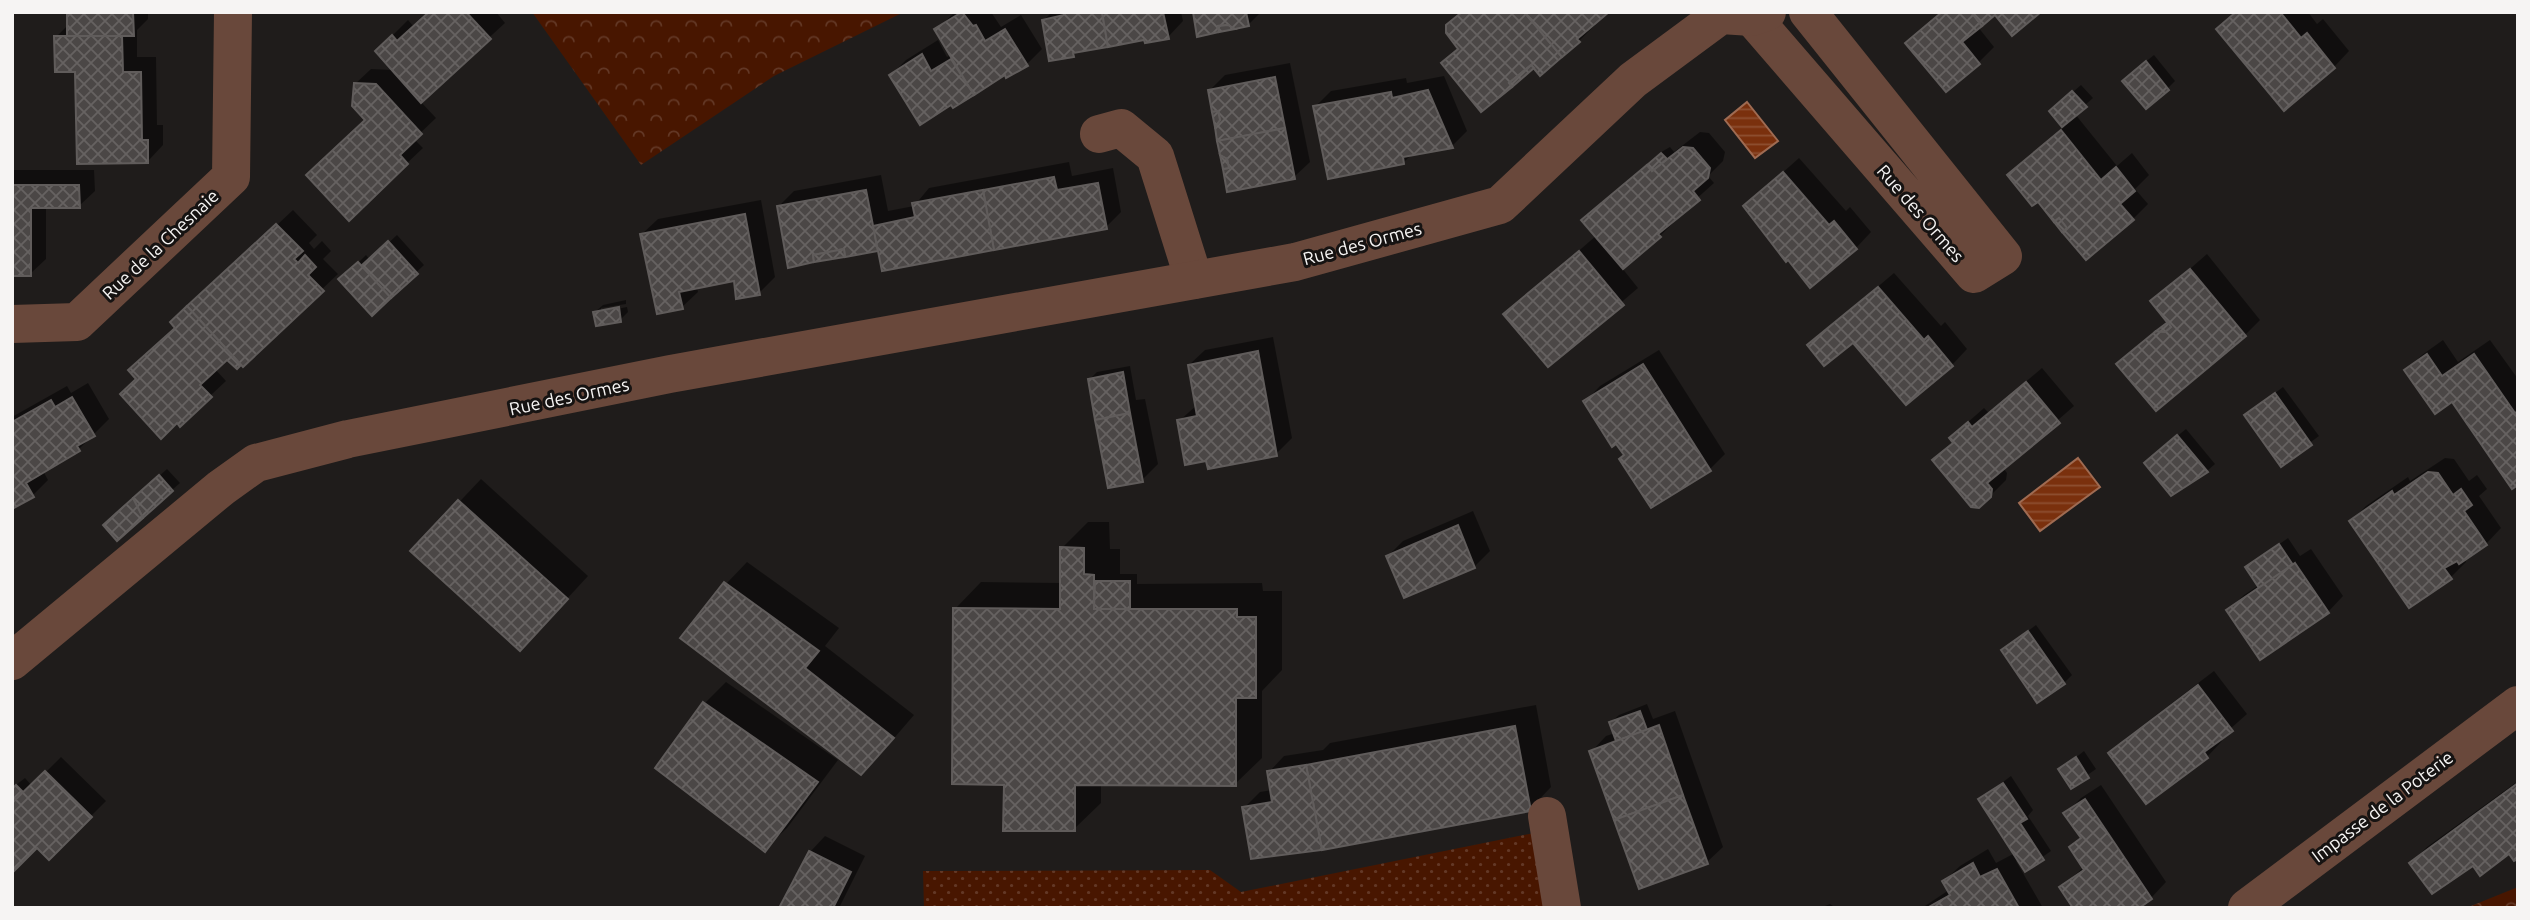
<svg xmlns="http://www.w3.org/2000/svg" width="2530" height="920" viewBox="0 0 2530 920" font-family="Ubuntu,sans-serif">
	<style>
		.grass { fill: url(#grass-dots) }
		.forest { fill: url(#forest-crowns) }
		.water { fill: url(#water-rules); stroke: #9f6b52; stroke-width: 2 }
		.shadow { fill: #0007; fill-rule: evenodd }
		.building { fill: url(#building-cross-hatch); stroke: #605c5b; stroke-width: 2 }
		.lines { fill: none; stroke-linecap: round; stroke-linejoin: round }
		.minor { stroke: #69483b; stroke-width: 38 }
		.labels { text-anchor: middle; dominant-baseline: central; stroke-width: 6; stroke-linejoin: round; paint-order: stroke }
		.street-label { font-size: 18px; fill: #f6f4f3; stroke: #161312 }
	</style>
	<defs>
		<pattern id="grass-dots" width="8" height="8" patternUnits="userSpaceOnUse" patternTransform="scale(1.75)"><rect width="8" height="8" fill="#481600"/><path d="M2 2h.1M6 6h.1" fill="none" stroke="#633826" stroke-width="1.8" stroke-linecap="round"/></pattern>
		<pattern id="forest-crowns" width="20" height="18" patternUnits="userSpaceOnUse" patternTransform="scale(1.75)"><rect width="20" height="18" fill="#481600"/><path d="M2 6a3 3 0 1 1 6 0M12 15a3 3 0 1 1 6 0" fill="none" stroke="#633826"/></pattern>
		<pattern id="water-rules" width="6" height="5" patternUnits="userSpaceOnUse" patternTransform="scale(1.75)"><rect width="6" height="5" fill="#7a300d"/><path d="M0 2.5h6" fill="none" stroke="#8e4f31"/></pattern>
		<pattern id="building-cross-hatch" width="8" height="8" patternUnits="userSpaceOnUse" patternTransform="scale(1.75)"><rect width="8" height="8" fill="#4b4746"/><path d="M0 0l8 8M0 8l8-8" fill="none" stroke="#666261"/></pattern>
	</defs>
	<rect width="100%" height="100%" fill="#1f1c1b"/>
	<!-- grass -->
	<path class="grass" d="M1534,833l12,75h-622l-1,-37 287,-1 31,22z"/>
	<!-- forest -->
	<g class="forest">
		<path d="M532,12h372l-130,64 -133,89z"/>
		<path d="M2518,887v21h-52z"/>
	</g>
	<!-- water -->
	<g class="water">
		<path d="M1747,102l31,39 -23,17 -30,-38z"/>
		<path d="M2078,458l22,29 -60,44 -21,-28z"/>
	</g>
	<!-- shadow -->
	<g class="shadow">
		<path d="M69,12h79v7l-11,11v27h19l1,68h6v20l-15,16 -71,-91 -21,-33 13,-13z"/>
		<path d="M430,12h66l9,11 -85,78 16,17 -22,21 9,9 -74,70 18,-99 -12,-35 16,-15 23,1 -17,-19 31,-31 6,7z"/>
		<path d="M955,12h36l10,15 20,-12 21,34 -15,15 -21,9 -52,33 -63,-31 15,-15 32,-20 9,17 4,-2 -14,-26z"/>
		<path d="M1052,12h129l2,9 -15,16h-22l-69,14 -4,4 -29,-35z"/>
		<path d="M1194,12h67l-13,13z"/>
		<path d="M1461,12h146l-14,12 2,1 -16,16 -39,32 -6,-7 -91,-2 16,-17 -11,-21z"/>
		<path d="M1938,12h101h-44l-17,15 16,20 -15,15 -72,-19 32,-29z"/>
		<path d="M2235,12h73l9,12 6,-5 26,32 -15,16 -116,-38z"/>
		<path d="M2154,55l21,26 -7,7 -36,-15z"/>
		<path d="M1290,63l20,99 -16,15 -85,-86 16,-16z"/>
		<path d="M1444,76l23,55 -15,15 -40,8 -8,8 -89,-55 16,-16 75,-13 1,5z"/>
		<path d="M2081,85l12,13 -18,16 42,52 15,-13 17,22 -14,14 13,15 -15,15 -95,-20 -29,-24 55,-48 -13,-16z"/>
		<path d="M1700,132l9,1 16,19 -2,9 -15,15 6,7 -40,36 1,2 -15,15 -38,32 16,20 -90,77 -42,-51 91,-79 -13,-15 15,-16 64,-53 7,-4 4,5z"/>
		<path d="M1799,158l47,53 4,-4 21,25 -15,16 -111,-42z"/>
		<path d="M1069,162l3,14 41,-8 8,44 -15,15 -227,22 -101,-42 16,-16 87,-16 7,36 26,-5 15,-18z"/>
		<path d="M12,170h82l1,21 -16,15h-33v53l-16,15 -18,1z"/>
		<path d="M761,200l14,77 -16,16 -24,-14 -38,8 1,5 -16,15 -40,-73 16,-15z"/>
		<path d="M293,210l24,25 -8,8 5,6 8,-8 9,10 -8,8 15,15 -96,91 -5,2 -10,-10 -12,12 11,12 -46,43 -42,-45 38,-52 -3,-5z"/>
		<path d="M397,235l27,30 -52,49 -31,-34 25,-25 4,5z"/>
		<path d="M2207,254l53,66 -15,15 -127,29 50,-44 -15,-19z"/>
		<path d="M1894,273l47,53 4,-4 22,27 -15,16 -99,-24 -44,4z"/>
		<path d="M626,300v4l-25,4v4l26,-5 1,5 -8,8 -25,-8 8,-7z"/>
		<path d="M1273,337l19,101 -16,16 -69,5 -28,-38 18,-16 -8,-40 16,-15z"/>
		<path d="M2443,340l15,22 32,-22 28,39v104l-65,-83 -47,-30 16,-15z"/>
		<path d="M1659,350l66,104 -15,15 -85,-15 -40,-52 15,-16z"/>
		<path d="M1130,366l6,34 9,-1 13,65 -16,16 -53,-100 8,-8z"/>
		<path d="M2042,368l32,38 -71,62 4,5 -1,7 -16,16 -55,-36 19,-19 -3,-3 16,-15 17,-15 5,5z"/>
		<path d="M88,383l21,36 -30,30 -36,22 5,9 -15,15 -21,12v-90l55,-31 4,7z"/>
		<path d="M2283,387l36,49 -38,28 -35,-49z"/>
		<path d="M2186,429l29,35 -8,7 -53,-16z"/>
		<path d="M2445,458l9,1 15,22 8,-6 10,14 -8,7 22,32 -15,16 -22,15 2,3 -16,16 -99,-57 15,-15 42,-29 2,4z"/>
		<path d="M167,469l13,14 -8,7 -59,28z"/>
		<path d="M481,479l107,97 -47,51 -128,-76z"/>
		<path d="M1473,511l17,40 -16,16 -86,-11 15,-15z"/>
		<path d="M1088,522h21l1,27h10v25h17v10l125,-1 1,8h19v79l-20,21v67l-27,26 -134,-1v20l-27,26 -68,-46 -51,-174 26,-27 81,1v-35z"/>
		<path d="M2288,538l12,18 11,-7 32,47 -15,16 -100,-2 16,-15 15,-10 -12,-18z"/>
		<path d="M747,562l92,66 -14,18 89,69 -31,36 -157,-167z"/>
		<path d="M2036,625l36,50 -8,8 -61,-33z"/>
		<path d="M2214,671l33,43 -27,24 2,3 -15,16 -96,-4 15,-15z"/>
		<path d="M726,682l112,78 -51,68 -22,21 -60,-146z"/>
		<path d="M1647,704l6,15 22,-8 48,136 -16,15 -67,25 -49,-135 15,-16 9,-3 -4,-11 8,-7zM1618,739v3l-11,4v-3z"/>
		<path d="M1536,705l15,82 -21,22 -286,-1 16,-16 12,-2 -3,-18 15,-16 39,-6 7,-7z"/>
		<path d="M2084,751l12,18 -24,17 -12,-16z"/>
		<path d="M61,757l45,44 -57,57 -12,-12 -25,25v-83l13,-10 7,8z"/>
		<path d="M2011,776l22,34 -5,6 23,35 -26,18 -6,-10 -3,2 27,47h-121l27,-18 -5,-9 16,-15 28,-17 8,14 19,-10 -35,-54z"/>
		<path d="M2518,781v76l-8,-5 -36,12 -63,-1 16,-16z"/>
		<path d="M2101,785l65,97 -15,16 -90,-11 23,-20 -13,-20 11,-11 -16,-23 15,-15z"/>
		<path d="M825,836l40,20 -26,52h-58l29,-56z"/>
		<path d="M1830,904l6,4h-16z"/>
	</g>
	<!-- building -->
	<g class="building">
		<path d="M67,12h66l1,24h-67z"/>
		<path d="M429,12h37l25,27 -70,64 -46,-52 17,-16 5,6z"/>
		<path d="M962,12l11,14 3,-1 9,16 20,-12 23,37 -22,12 -1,-3 -31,20 -40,-66z"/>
		<path d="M1064,12h38l6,35 -35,6 1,4 -25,4 -7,-41 22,-5z"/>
		<path d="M1102,12h61l6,27 -24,4 -1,-3 -36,7z"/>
		<path d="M1193,12h53l3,14 -14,3 -7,-4 -10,1 1,6 -22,5z"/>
		<path d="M1462,12h62l38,45 -22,19 -9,-11 -22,18 3,4 -31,25 -40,-49 17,-14 -12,-16v-8z"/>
		<path d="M1524,12h85l-32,27 3,3 -18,15z"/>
		<path d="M1942,12h29l11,14 -20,16 18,22 -34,28 -41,-49z"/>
		<path d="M1971,12h70l-29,24 -17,-21 -13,11z"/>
		<path d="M2236,12h44l21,26 6,-5 28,35 -51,43 -68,-82z"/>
		<path d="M1228,25l7,4 -16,3 -1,-6z"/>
		<path d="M54,36h68l1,36h18l1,68h6v23l-71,1 -2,-92h-20z"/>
		<path d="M922,54l9,17 20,-12 23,36 -21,13 -2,-3 -31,20 -31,-50z"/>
		<path d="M2146,61l23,29 -23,19 -24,-28z"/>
		<path d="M1531,65l3,3 -22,19 -3,-4z"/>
		<path d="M1275,77l10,51 -68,13 -2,-14 5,-7 -2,-9 -6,1 -4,-22z"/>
		<path d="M354,83l22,1 46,50 -22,21 8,9 -59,57 -43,-46 59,-55 -13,-14z"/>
		<path d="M1428,90l25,58 -50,9 1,7 -76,15 -15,-73 78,-14 1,6z"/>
		<path d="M2072,91l15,16 -25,20 -13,-16z"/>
		<path d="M1218,111l2,9 -5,7 -3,-15z"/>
		<path d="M1285,128l10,51 -68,13 -4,-23 6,-1 -2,-9 -7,-4 -3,-14z"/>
		<path d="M2061,130l40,50 15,-13 19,24 -15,13 14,16 -48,40 -24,-28 5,-4 -8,-10 -5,4 -16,-20 -6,4 -25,-31z"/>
		<path d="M1683,147l10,1 17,20 -2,10 -15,13 7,9 -42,34 3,3 -38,32 -42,-49 66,-55 5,6z"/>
		<path d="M1661,153l6,6 -15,12 -5,-6z"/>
		<path d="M1220,155l7,4 2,9 -6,1z"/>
		<path d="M1783,172l46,53 5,-4 23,28 -47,39 -22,-28 -2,2 -43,-56z"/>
		<path d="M1054,177l3,13 41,-7 9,46 -113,21 -11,-60z"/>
		<path d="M12,185h67l1,23h-49v68h-19z"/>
		<path d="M866,190l12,61 -33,6 -1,-8 -31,6 1,7 -26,6 -11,-62z"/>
		<path d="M983,190l11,60 -112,21 -9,-45 42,-9 -3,-14z"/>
		<path d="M745,214l15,81 -24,4 -2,-18 -55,11 4,17 -26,5 -17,-80z"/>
		<path d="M2059,218l8,10 -5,4 -8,-10z"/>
		<path d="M276,224l27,27 -9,8 4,4 7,-8 11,12 -8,8 16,16 -81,76 -56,-61z"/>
		<path d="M388,241l30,33 -27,24 -30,-32z"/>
		<path d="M844,249l1,8 -31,5 -1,-7z"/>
		<path d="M1579,251l45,54 -76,62 -45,-53z"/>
		<path d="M358,262l33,36 -19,18 -34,-37z"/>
		<path d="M2190,269l56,67 -90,75 -40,-47 40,-33 9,1 6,-5 -21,-26z"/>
		<path d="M1878,287l46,53 4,-4 25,30 -47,39 -53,-62 -29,23 -17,-21z"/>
		<path d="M187,306l54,59 -4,4 -10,-9 -27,25 12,12 -32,30 -3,-4 -16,16 -41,-45 16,-15 -8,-9 47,-42 -5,-6z"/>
		<path d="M619,307l2,15 -25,4 -3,-14z"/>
		<path d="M2168,322l3,5 -6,5 -9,-1z"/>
		<path d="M1258,351l19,105 -69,13 -2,-8 -21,4 -8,-45 20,-4 -9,-51z"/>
		<path d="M2427,354l15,22 32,-22 41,59 3,-2v74l-6,4 -60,-87 -17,12 -31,-44z"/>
		<path d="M1643,364l68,107 -60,37 -32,-49 5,-4 -8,-11 -4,3 -29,-46z"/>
		<path d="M1123,372l7,41 -35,7 -7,-41z"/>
		<path d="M2026,382l34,41 -73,60 5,6 -1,8 -12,11 -8,-1 -39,-47 21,-17 -4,-5 19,-16 4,5z"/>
		<path d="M2275,393l37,52 -31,22 -37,-52z"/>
		<path d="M72,397l23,39 -18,10 3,5 -54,32 8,14 -22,12v-87l39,-22 4,7z"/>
		<path d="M1130,413l13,69 -35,6 -13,-68z"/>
		<path d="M2177,435l31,37 -37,24 -27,-33z"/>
		<path d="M2428,472l10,1 15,22 8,-6 11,16 -8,6 23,34 -28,19 -2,-3 -13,7 8,11 -43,29 -60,-87 43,-30 2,4z"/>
		<path d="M159,475l14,16 -30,27 -10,-20z"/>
		<path d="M133,498l10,20 -26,23 -14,-16z"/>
		<path d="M458,500l110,99 -48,52 -110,-100z"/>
		<path d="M1458,525l17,43 -71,30 -18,-42z"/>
		<path d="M2279,544l14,21 -34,23 -14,-21z"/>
		<path d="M1060,547l24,1v26l10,1v34h143v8h19v81h-20v88l-161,-1v46h-72l1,-46 -52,-1 1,-176 107,1z"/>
		<path d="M2295,563l34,50 -69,47 -34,-50z"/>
		<path d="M1095,581h35v28h-36z"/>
		<path d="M724,582l95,69 -14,17 89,70 -33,37 -181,-137z"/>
		<path d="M2028,631l37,53 -28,19 -36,-53z"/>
		<path d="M2198,685l35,46 -29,21 4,6 -62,46 -38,-51z"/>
		<path d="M703,702l115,80 -53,70 -110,-84z"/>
		<path d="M1640,711l7,19 -31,11 -7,-19z"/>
		<path d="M1659,725l24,70 -69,25 -25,-69z"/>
		<path d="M1515,726l16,85 -209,39 -16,-85z"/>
		<path d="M2076,757l13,21 -18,11 -13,-20z"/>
		<path d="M1306,765l16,85 -71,9 -9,-52 30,-5 -5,-31z"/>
		<path d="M45,771l47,46 -43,43 -12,-12 -25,25v-70z"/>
		<path d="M2003,783l24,36 -7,4 24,37 -19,12 -47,-73z"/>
		<path d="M2518,783v76l-4,2 -5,-7 -29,22 -7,-10 -41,28 -23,-31z"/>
		<path d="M16,785l7,7 -11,11v-14z"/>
		<path d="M1683,795l25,69 -69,25 -25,-69z"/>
		<path d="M2085,799l67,100 -13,9h-66l-14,-21 25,-17 -15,-23 12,-9 -18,-25z"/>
		<path d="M809,851l42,21 -18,36h-54z"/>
		<path d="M1973,863l7,14 17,-8 22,39h-92l23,-13 -8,-14z"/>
	</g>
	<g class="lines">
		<!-- minor -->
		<g class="minor">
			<path d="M1752,17l222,257 29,-18 -195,-244"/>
			<path d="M1099,134l22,-6 34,28 39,124"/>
			<path d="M12,324l65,-2 154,-145 2,-165"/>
			<path d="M12,661l209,-173 35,-25 92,-24 322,-65 625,-112 205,-57 133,-125 88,-65 31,2 15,-5"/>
			<path d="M1547,816l15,92"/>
			<path d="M2247,908l271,-203"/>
		</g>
	</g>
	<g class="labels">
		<!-- street labels -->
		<g class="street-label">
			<text transform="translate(1921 213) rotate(49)">Rue des Ormes</text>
			<text transform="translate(1362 243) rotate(-15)">Rue des Ormes</text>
			<text transform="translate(160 244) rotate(-43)">Rue de la Chesnaie</text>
			<text transform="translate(569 396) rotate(-12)">Rue des Ormes</text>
			<text transform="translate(2382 806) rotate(-37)">Impasse de la Poterie</text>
		</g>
	</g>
	<!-- border -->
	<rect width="2530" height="920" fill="none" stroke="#f6f4f3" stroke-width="28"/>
</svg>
